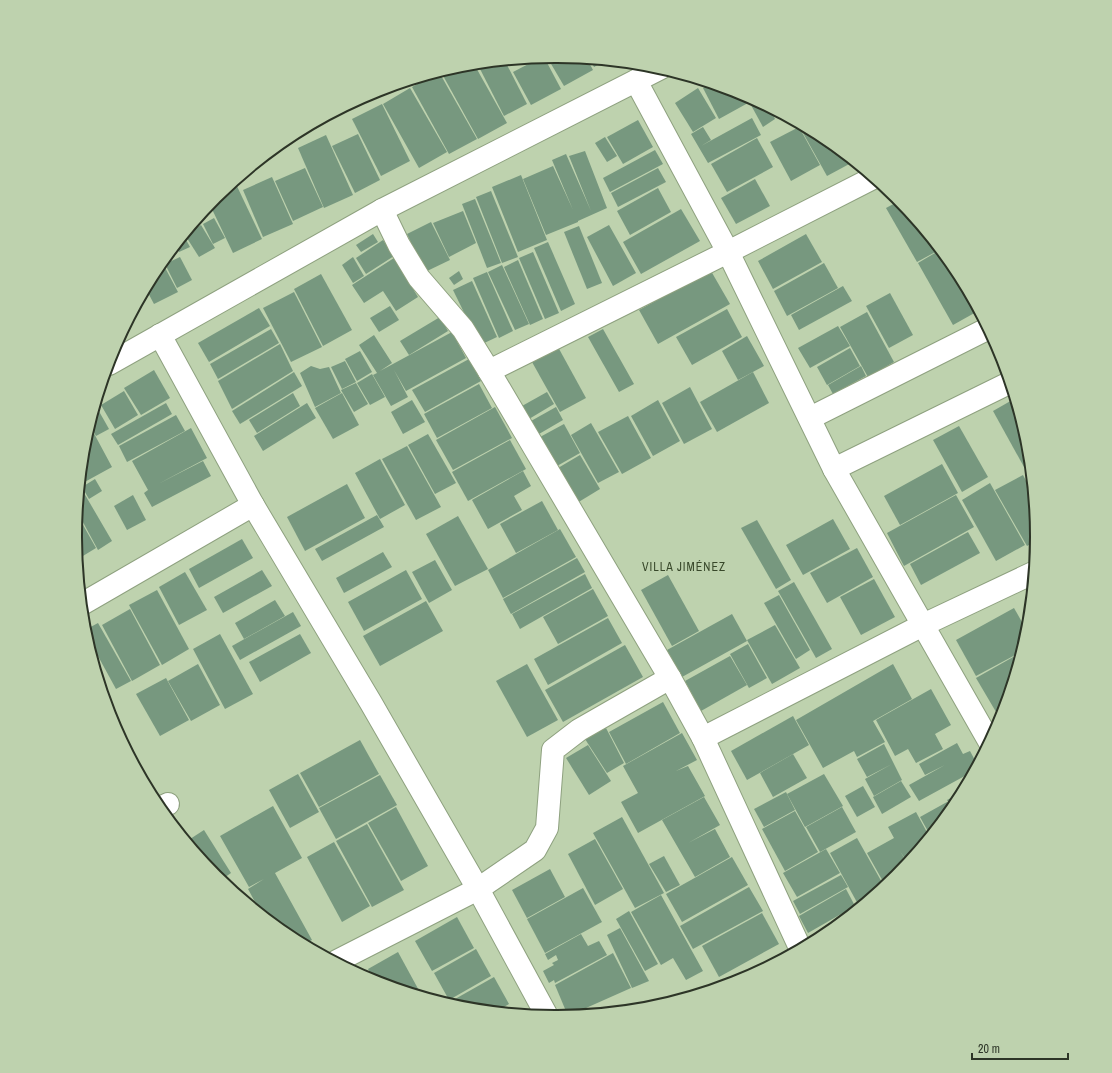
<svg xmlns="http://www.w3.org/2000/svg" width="1112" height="1073" viewBox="0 0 1112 1073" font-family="'Archivo Narrow',sans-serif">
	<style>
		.building { fill: #77987f }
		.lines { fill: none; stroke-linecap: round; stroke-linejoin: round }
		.minor-casing { stroke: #8ea17f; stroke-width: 24 }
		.minor { stroke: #fff; stroke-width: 22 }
		.labels { text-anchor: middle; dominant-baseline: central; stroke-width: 3; stroke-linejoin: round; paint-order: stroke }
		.neighbourhood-label { font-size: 12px; letter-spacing: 1px; fill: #38482a; stroke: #bed2ae }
		.rim { fill: none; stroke: #2d3527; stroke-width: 2 }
	</style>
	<rect width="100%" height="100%" fill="#bed2ae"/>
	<!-- building -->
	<g class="building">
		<path d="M556,56l31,3 6,11 -29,16 -17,-29z"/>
		<path d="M544,57l17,32 -30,16 -18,-33 27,-14z"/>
		<path d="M590,59l4,1 11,1 -11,6z"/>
		<path d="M505,61l22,43 -23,12 -25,-49 7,-4z"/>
		<path d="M474,64l33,59 -29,16 -37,-67 21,-7z"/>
		<path d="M439,72l38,67 -28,15 -37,-67z"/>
		<path d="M711,84l29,9 3,1 5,9 -29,16 -16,-31z"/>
		<path d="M410,88l37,64 -28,16 -36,-64z"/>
		<path d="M698,88l18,30 -23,14 -18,-29z"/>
		<path d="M746,96l24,12 5,11 -12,8z"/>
		<path d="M382,104l28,57 -29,15 -29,-57z"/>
		<path d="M752,118l9,17 -53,28 -17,-29 12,-7 8,13 -10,6z"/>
		<path d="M638,120l15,27 -30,17 -16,-27z"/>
		<path d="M798,124l25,13 30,25 -26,14z"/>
		<path d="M799,127l21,38 -29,16 -21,-39z"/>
		<path d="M358,134l22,46 -25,13 -23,-47z"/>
		<path d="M326,135l27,60 -29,13 -26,-60z"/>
		<path d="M605,137l12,19 -10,6 -12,-19z"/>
		<path d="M757,138l16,29 -46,25 -16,-28z"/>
		<path d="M655,150l8,14 -53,28 -7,-14z"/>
		<path d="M585,151l22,57 -29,13v1l-32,13 -23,-56 30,-13 20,44 -21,-50 14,-6 25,57 -22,-55z"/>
		<path d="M305,168l18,39 -30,14 -18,-40z"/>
		<path d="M658,168l8,14 -48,25 -7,-14z"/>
		<path d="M521,175l26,65 -29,12 -26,-65z"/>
		<path d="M272,177l21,47 -30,13 -20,-47z"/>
		<path d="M755,179l15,27 -34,18 -15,-26z"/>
		<path d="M235,182l27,57 -29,14 -23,-48 6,-8z"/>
		<path d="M658,188l13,24 -41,23 -13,-24z"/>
		<path d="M491,191l27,66 -16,6 -26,-66z"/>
		<path d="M475,199l26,64 -14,5 -25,-64z"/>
		<path d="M899,201l40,49 -22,12 -31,-54z"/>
		<path d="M681,209l19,32 -59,33 -18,-32z"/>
		<path d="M463,211l13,32 -27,14 -16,-34z"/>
		<path d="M214,218l11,20 -12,6 -10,-20z"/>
		<path d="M431,222l19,38 -25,12 -18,-38z"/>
		<path d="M201,225l14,23 -16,9 -14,-22z"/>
		<path d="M609,225l27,48 -23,13 -26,-49z"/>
		<path d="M579,226l23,57 -15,6 -23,-57z"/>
		<path d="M373,234l5,8 -17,10 -5,-7z"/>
		<path d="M806,234l16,28 -49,27 -15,-28z"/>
		<path d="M184,236l6,11 -11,5 -3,-6z"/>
		<path d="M383,240l11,16 -28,18 -10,-16z"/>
		<path d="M548,242l27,62 -14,7 -27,-63z"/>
		<path d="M172,250l3,6 -12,6z"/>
		<path d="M940,250l16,20 22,41 -25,14 -35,-62z"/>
		<path d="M533,252l26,61 -14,6 -26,-61z"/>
		<path d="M180,257l12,23 -15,8 -12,-24z"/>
		<path d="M353,257l11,19 -11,7 -11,-18z"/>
		<path d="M394,258l24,39 -22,14 -13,-20 -19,12 -12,-18z"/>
		<path d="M518,260l25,59 -13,6 -26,-58z"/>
		<path d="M162,262l16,30 -24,12 -8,-15 11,-20z"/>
		<path d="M824,263l14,25 -51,28 -13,-25z"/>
		<path d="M502,265l27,59 -14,6 -27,-58z"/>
		<path d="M459,271l4,8 -9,6 -5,-7z"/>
		<path d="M711,271l19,33 -72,40 -19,-34z"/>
		<path d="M487,272l26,59 -14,7 -26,-60z"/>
		<path d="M321,274l31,56 -29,16 -29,-57z"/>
		<path d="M472,281l25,56 -17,8 -27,-55z"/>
		<path d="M843,286l9,15 -53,29 -8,-15z"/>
		<path d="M294,292l28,55 -31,15 -28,-54z"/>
		<path d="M890,293l23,42 -24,13 -23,-42z"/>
		<path d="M390,306l9,14 -20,12 -9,-14z"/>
		<path d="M259,308l11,18 -61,36 -11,-19z"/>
		<path d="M727,309l15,28 -50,28 -16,-28z"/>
		<path d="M867,312l27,50 -26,15 -28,-50z"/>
		<path d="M440,317l8,14 -39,24 -9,-14z"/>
		<path d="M838,326l12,20 -40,22 -12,-20z"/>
		<path d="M271,329l8,14 -61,36 -8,-15z"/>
		<path d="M603,329l31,55 -15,8 -31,-55z"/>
		<path d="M452,332l14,26 -60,33 -12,-21 14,27 -17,9 -18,-31 4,-2 -18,-28 15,-10 18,28 -12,8z"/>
		<path d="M747,336l17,30 -26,14 -16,-29z"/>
		<path d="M280,344l13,27 -61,38 -14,-28z"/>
		<path d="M558,347l28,51 -26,14 -28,-50z"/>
		<path d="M850,348l10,18 -33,19 -10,-18z"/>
		<path d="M360,351l12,21 -15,9 -12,-22z"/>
		<path d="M469,359l12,22 -56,31 -13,-22z"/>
		<path d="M345,361l11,21 -14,7 -11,-22z"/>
		<path d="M311,366l9,3 9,-2 12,26 -26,14 -15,-34z"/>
		<path d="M861,366l5,10 -33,18 -5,-9z"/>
		<path d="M154,370l16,28 -29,17 -17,-27z"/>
		<path d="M294,372l8,14 -62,38 -8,-13z"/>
		<path d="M753,372l16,31 -52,29 -17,-30z"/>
		<path d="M372,374l13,23 -15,8 -13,-22z"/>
		<path d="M356,383l12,21 -14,8 -13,-22z"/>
		<path d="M479,384l13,24 -55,30 -13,-24z"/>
		<path d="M690,387l22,42 -28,15 -22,-41z"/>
		<path d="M124,391l14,24 -23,14 -14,-24z"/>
		<path d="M547,392l7,12 -25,15 -7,-13z"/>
		<path d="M293,393l7,13 -43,27 -8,-13z"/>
		<path d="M342,393l17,32 -26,14 -18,-31z"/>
		<path d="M1014,399l13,44 2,21 -5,3 -31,-56z"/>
		<path d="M412,400l13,22 -22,12 -12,-22z"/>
		<path d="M658,400l22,41 -27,15 -22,-40z"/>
		<path d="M166,403l6,11 -54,31 -7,-11z"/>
		<path d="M307,403l9,15 -53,33 -9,-15z"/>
		<path d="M96,406l13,23 -13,7 -6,-11z"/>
		<path d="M495,407l17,31 -59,32 -17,-30z"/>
		<path d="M556,407l7,13 -24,14 -8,-13z"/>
		<path d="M176,415l9,16 -58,31 -8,-16z"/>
		<path d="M628,416l23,42 -29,16 -24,-42z"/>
		<path d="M591,423l28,49 -21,11 -27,-48z"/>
		<path d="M564,424l16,29 -23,13 -17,-29z"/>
		<path d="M90,426l22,41 -31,17 3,-29 6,11 -6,-12 1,-11z"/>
		<path d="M959,426l29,51 -26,15 -29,-52z"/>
		<path d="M191,428l16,30 -49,26 45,-23 8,15 -59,31 -8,-14 4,-3 -16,-29z"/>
		<path d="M428,434l28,49 -21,11 -27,-49z"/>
		<path d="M510,440l16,29 -58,32 -16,-29z"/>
		<path d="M407,446l34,61 -25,13 -34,-61z"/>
		<path d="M580,455l20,34 -23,14 -19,-35z"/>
		<path d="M380,459l25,46 -25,14 -25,-46z"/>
		<path d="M942,464l16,29 -58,32 -16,-29z"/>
		<path d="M523,471l8,15 -17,10 8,14 -34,19 -16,-29z"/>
		<path d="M1023,475l9,17 4,45v4l-9,5 -32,-56z"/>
		<path d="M95,479l7,12 -13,8 -7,-12z"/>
		<path d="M990,483l35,62 -29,16 -34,-61z"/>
		<path d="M347,484l18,34 -60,33 -18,-34z"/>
		<path d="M84,493l28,48 -14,9 -20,-37 2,-17z"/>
		<path d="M133,495l13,25 -19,10 -13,-24z"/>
		<path d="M956,495l18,32 -70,39 -17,-33z"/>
		<path d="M542,501l16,29 -42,23 -16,-29z"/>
		<path d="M377,515l7,12 -62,34 -7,-12z"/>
		<path d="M78,516l18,32 -18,11 -2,-23z"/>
		<path d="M458,516l30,53 -33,17 -29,-52z"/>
		<path d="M833,519l17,30 -47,26 -17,-30z"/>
		<path d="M757,520l34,60 -15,9 -35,-61z"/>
		<path d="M560,529l16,28 -73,41 -15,-28z"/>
		<path d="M968,532l12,21 -59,32 -11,-21z"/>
		<path d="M242,539l11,19 -54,30 -10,-19z"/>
		<path d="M857,548l16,29 -46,26 -17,-30z"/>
		<path d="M383,552l9,15 -48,26 -8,-15z"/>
		<path d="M577,558l8,14 -74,42 -8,-15z"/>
		<path d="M435,560l17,30 -23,13 -17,-31z"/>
		<path d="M262,570l10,16 -49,27 -9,-16z"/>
		<path d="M406,570l16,29 -58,32 -16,-29z"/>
		<path d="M185,572l22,38 -28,15 -20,-38z"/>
		<path d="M585,574l7,14 -72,41 -8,-15z"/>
		<path d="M668,575l31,56 -27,15 -31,-56z"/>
		<path d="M874,579l21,38 -34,18 -21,-38z"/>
		<path d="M794,582l38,67 -16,9 -38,-67z"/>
		<path d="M593,589l15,27 -50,28 -15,-27z"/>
		<path d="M157,590l32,59 -27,16 -33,-60z"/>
		<path d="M779,595l31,55 -14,9 -32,-56z"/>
		<path d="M275,600l10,16 -41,23 -9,-16z"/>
		<path d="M426,601l17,30 -63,35 -17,-30z"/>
		<path d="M1014,608l13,23 -6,21 -45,24 -20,-36z"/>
		<path d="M130,609l30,56 -28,16 -30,-56z"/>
		<path d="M293,612l8,14 -61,34 -8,-14z"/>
		<path d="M732,614l15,27 -65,36 -15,-27z"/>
		<path d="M608,618l14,25 -74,42 -14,-26z"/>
		<path d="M98,623l33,58 -15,8 -29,-53 -2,-6z"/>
		<path d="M775,625l25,43 -28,16 -25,-44z"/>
		<path d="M220,634l33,60 -28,15 -32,-60z"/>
		<path d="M300,634l11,19 -51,29 -11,-20z"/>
		<path d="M748,644l19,34 -18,10 -19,-34z"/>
		<path d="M625,645l18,32 -80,45 -18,-32z"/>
		<path d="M1020,653l-19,62 -2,2 -23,-39z"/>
		<path d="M730,656l17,29 -46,26 -16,-30z"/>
		<path d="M198,664l22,41 -29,16 -23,-40z"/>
		<path d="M527,664l31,56 -31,17 -31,-56z"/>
		<path d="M893,664l19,35 -39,22 12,21 -28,15 -3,-6 -31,17 -27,-48z"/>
		<path d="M166,678l23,42 -29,16 -24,-42z"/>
		<path d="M931,689l20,36 -16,9 8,15 -27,14 -8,-14 -13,7 -19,-36z"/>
		<path d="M663,702l17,31 -54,31 -17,-32z"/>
		<path d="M110,712l19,34 -2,1 -15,-27z"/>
		<path d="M793,716l16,29 -62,35 -16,-29z"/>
		<path d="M606,728l18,35 -17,10 -22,-34z"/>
		<path d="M682,733l15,27 -21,11 12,-5 17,30 -67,37 -17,-31 17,-9 -15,-27z"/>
		<path d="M360,740l19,34 -60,33 -19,-34z"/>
		<path d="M957,743l6,11 7,-3 7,13 -5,8 -53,29 -10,-16 36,-20 -20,10 -6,-11z"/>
		<path d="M884,744l18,36 -28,16 -9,-17 27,-15 -25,13 -10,-18z"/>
		<path d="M588,745l23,36 -22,14 -23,-37z"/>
		<path d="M793,754l14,24 -34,19 -13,-24z"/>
		<path d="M298,774l21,38 -29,16 -21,-38z"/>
		<path d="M824,774l19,32 -38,21 -18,-33z"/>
		<path d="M380,775l17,30 -61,34 -17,-31z"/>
		<path d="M901,781l10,16 -29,17 -9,-17z"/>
		<path d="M863,786l12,21 -18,10 -12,-21z"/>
		<path d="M786,792l9,18 -31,17 -10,-18z"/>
		<path d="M962,792l-7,12 -3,4 -5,-8z"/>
		<path d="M704,797l16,28 -32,18 27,-14 15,28 -35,20 -33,-57z"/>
		<path d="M947,802l4,7 -21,26 -10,-18z"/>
		<path d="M273,806l29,52 -27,15 37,67 -8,4 -15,-8 -28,-23 -13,-24 16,-10 -15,8 -29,-51z"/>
		<path d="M396,807l32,59 -27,15 -33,-58z"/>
		<path d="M842,807l14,25 -36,20 -14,-25z"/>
		<path d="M795,811l23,41 -33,19 -23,-42z"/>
		<path d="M916,812l13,24 -22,26 -7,-11 7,12 -11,13 -11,9 -18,-32 27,-15 -6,-11z"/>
		<path d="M622,817l42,76 -29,15 -42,-75z"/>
		<path d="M367,824l37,66 -32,17 -36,-66z"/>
		<path d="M204,830l27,43 -10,7 -5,-4 -29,-35z"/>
		<path d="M857,838l27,48 -25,20 -29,-53z"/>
		<path d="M595,839l28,50 -28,16 -27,-51z"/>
		<path d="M334,842l36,64 -28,16 -35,-65z"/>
		<path d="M826,849l14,24 -43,24 -14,-24z"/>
		<path d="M664,856l16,29 -14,7 -17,-28z"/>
		<path d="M732,857l16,28 -66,37 -16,-28z"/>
		<path d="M550,869l15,28 -38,21 -15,-28z"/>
		<path d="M841,875l7,12 -48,27 -7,-13z"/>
		<path d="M749,887l14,24 -70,38 -13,-23z"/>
		<path d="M583,888l19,34 -57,31 -18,-34z"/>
		<path d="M846,889l9,17 -47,27 -9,-17z"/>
		<path d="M661,895l42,76 -17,9 -13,-22 -12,7 -30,-53z"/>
		<path d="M629,911l29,53 -13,7 -29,-52z"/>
		<path d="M762,913l17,31 -60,33 -17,-31z"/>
		<path d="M457,917l17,31 -42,23 -17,-30z"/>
		<path d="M620,928l29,53 -17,7 -25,-53z"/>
		<path d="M581,934l7,12 11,-5 8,14 -52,28 -1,-3 -5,3 -6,-12 11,-6 -2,-2 6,-3 -2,-5 -8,5 -3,-6z"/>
		<path d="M476,949l15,27 -42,24 -15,-27z"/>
		<path d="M398,952l24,44 -47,-15 -7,-12z"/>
		<path d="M613,953l18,35 -63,28 -13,-31z"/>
		<path d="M494,977l15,27 -12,7 -35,-3 -14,-5z"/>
		<path d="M510,1007l4,6 -13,-1z"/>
	</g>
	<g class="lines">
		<defs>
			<g id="minor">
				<path d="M636,81l92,171 106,217 155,272"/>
				<path d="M382,210l17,35 20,33 44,51 26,42 181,307 33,60 97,210"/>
				<path d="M160,335l93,170 118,198 107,186 69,127"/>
				<path d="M109,364l273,-154 279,-142"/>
				<path d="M489,371l239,-119 145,-74"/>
				<path d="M810,418l177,-89"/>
				<path d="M834,469l175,-86"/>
				<path d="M82,604l171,-99"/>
				<path d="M703,738l220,-113 110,-52"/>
				<path d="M160,808l8,-4"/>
				<path d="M337,961l141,-72 57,-39 12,-22 6,-78 26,-20 91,-52"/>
			</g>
		</defs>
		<!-- minor casing -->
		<use href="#minor" class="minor-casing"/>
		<!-- minor -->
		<use href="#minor" class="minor"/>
	</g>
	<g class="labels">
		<!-- neighbourhood labels -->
		<g class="neighbourhood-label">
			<text x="684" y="567">VILLA JIMÉNEZ</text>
		</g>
	</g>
	<!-- crop -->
	<path d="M0 0H1112V1073H0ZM555 63H557A473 473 0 0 1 1030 536V537A473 473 0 0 1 557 1010H555A473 473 0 0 1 82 537V536A473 473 0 0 1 555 63Z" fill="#bed2ae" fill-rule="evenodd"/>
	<path class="rim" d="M555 63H557A473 473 0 0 1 1030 536V537A473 473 0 0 1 557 1010H555A473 473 0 0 1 82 537V536A473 473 0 0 1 555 63Z"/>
	<!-- scale -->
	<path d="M972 1053v6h96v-6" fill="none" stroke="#2d3527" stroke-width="2"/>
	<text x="978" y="1053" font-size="12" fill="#2d3527" stroke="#bed2ae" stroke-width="3" paint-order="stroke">20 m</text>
</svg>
